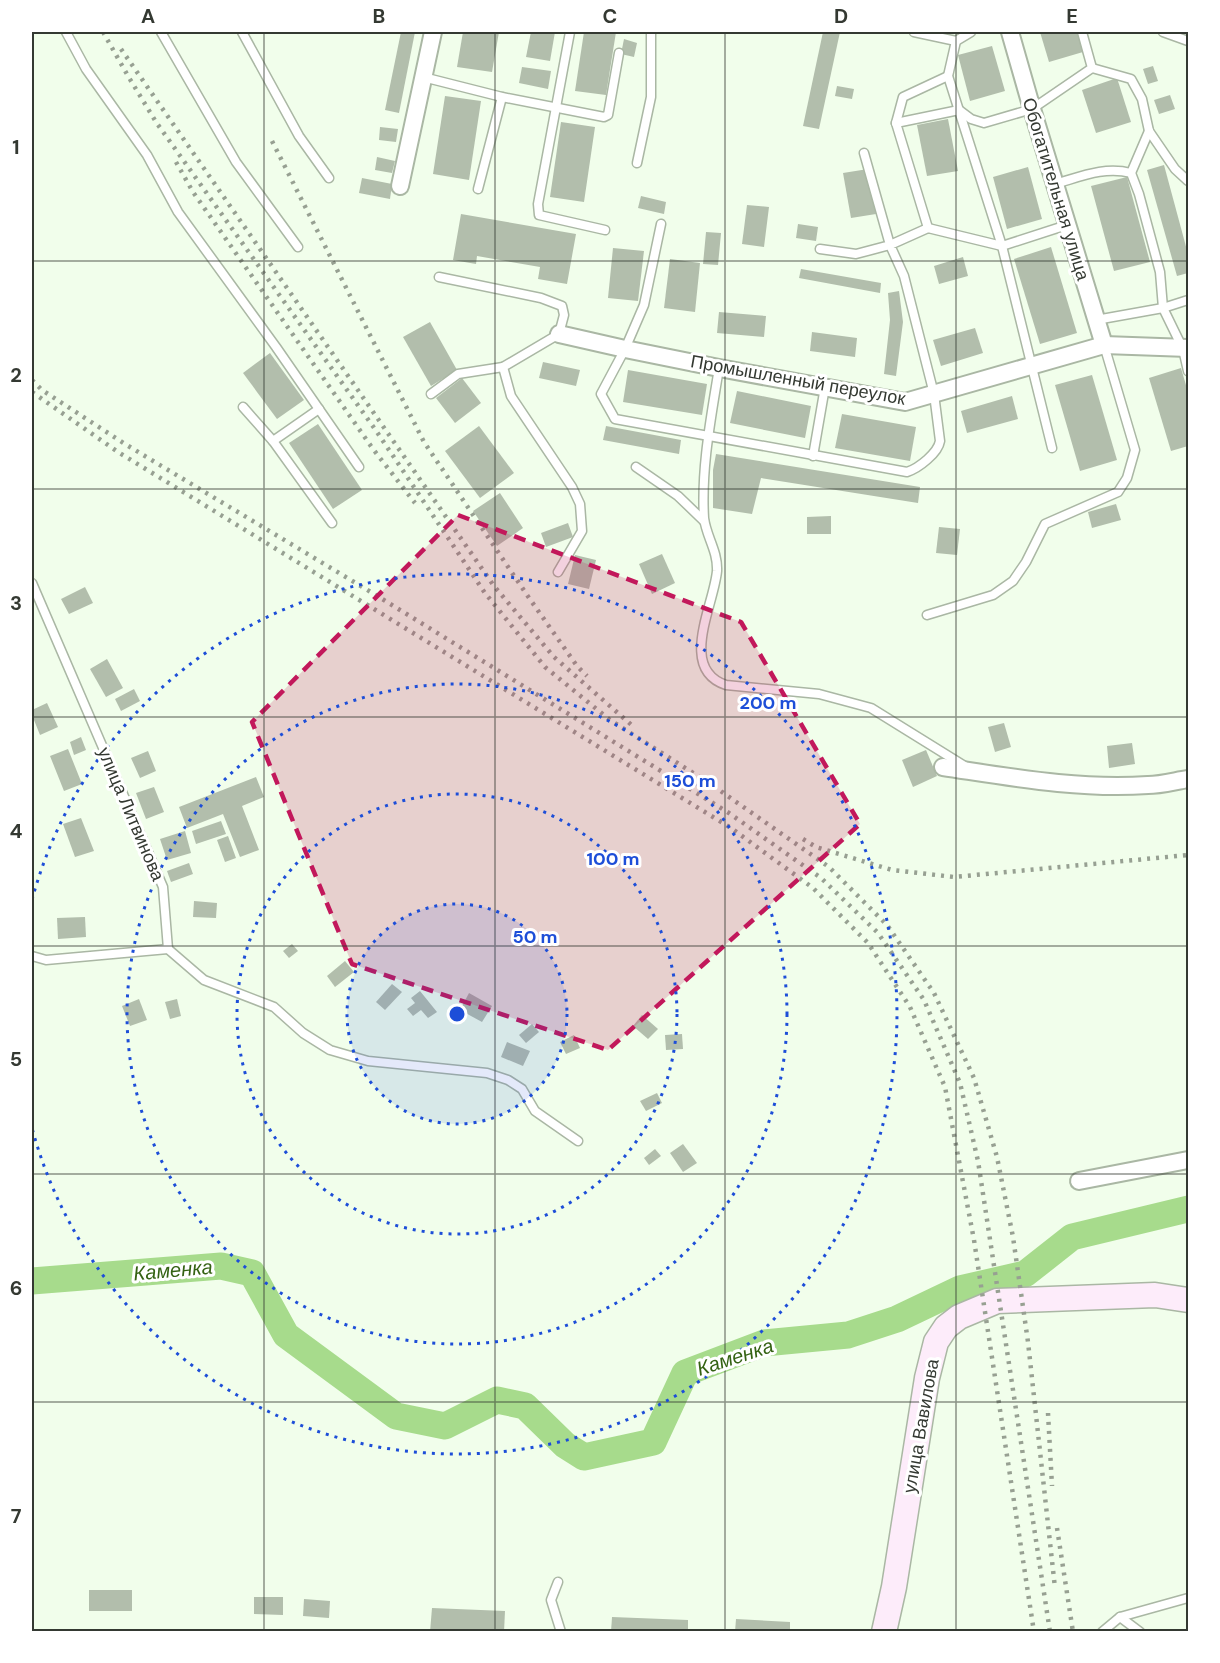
<svg xmlns="http://www.w3.org/2000/svg" width="1220" height="1663" viewBox="0 0 1220 1663" font-family="'DM Sans',sans-serif">
	<style>
		.lines { fill: none; stroke-linecap: round; stroke-linejoin: round }
		.river { stroke: #a7db8c; stroke-width: 27 }
		.building { fill: #b2beac }
		.service-casing { stroke: #aab7a4; stroke-width: 11 }
		.minor-casing { stroke: #aab7a4; stroke-width: 20 }
		.secondary-casing { stroke: #aab7a4; stroke-width: 27 }
		.service { stroke: #fff; stroke-width: 8 }
		.minor { stroke: #fff; stroke-width: 16 }
		.secondary { stroke: #fdecfa; stroke-width: 24 }
		.rail { stroke: #97a092; stroke-width: 4.5; stroke-dasharray: 3 6; stroke-linecap: butt }
		.marked { fill: #c2185b; fill-opacity: 0.2; stroke: #c2185b; stroke-width: 4.5; stroke-dasharray: 12 8; stroke-linejoin: round }
		.grid { fill: none; stroke: #343932; stroke-width: 1.5; stroke-opacity: 0.55 }
		.ring { fill: none; stroke: #1d4ed8; stroke-width: 3; stroke-dasharray: 3 6 }
		.labels { text-anchor: middle; dominant-baseline: central; stroke-width: 6; stroke-linejoin: round; paint-order: stroke }
		.street-label { font-size: 18px; fill: #343932; stroke: #fff }
		.water-label { font-size: 20px; font-style: italic; fill: #346213; stroke: #fff }
		.centre { fill: #1d4ed8; stroke: #fff; stroke-width: 3 }
		.ring-label { font-size: 18px; text-anchor: middle; font-weight: bold; fill: #1d4ed8; stroke: #fff; stroke-width: 6; stroke-linejoin: round; paint-order: stroke }
		.neatline { fill: none; stroke: #343932; stroke-width: 2 }
		.grid-label { font-size: 20px; text-anchor: middle; font-weight: bold; fill: #343932 }
	</style>
	<rect width="100%" height="100%" fill="#f1feeb"/>
	<g class="lines">
		<!-- river -->
		<path class="river" d="M32,1281l189,-15 31,7 34,62 110,81 49,10 52,-26 28,6 40,39 19,12 69,-15 32,-69 79,-30 84,-8 49,-16 63,-30 65,-15 47,-37 116,-28"/>
	</g>
	<!-- building -->
	<g class="building">
		<path d="M401,32h14l-16,81 -14,-3z"/>
		<path d="M463,32h36l-7,40 -35,-5z"/>
		<path d="M531,32h24l-5,29 -24,-4z"/>
		<path d="M584,32h32l-10,63 -31,-4z"/>
		<path d="M823,32h17l-21,97 -16,-3z"/>
		<path d="M1040,32h37l6,20 -34,10z"/>
		<path d="M624,39l13,4 -3,14 -13,-3z"/>
		<path d="M992,46l13,45 -35,10 -12,-46z"/>
		<path d="M1153,66l5,15 -10,3 -5,-15z"/>
		<path d="M522,67l29,4 -3,18 -29,-6z"/>
		<path d="M1117,78l14,44 -35,11 -14,-43z"/>
		<path d="M837,86l17,3 -2,10 -17,-3z"/>
		<path d="M1170,95l5,14 -16,5 -5,-14z"/>
		<path d="M445,96l36,5 -12,79 -36,-6z"/>
		<path d="M948,119l10,52 -31,5 -10,-51z"/>
		<path d="M561,122l34,5 -11,75 -34,-5z"/>
		<path d="M380,127l18,2 -2,13 -17,-2z"/>
		<path d="M377,157l18,4 -3,12 -17,-3z"/>
		<path d="M1164,165l24,89v19l-11,3 -30,-106z"/>
		<path d="M1028,167l14,52 -35,10 -14,-52z"/>
		<path d="M868,169l8,45 -25,4 -8,-45z"/>
		<path d="M1127,177l23,85 -36,9 -23,-85z"/>
		<path d="M362,178l30,6 -2,15 -31,-6z"/>
		<path d="M641,196l25,6 -2,12 -26,-6z"/>
		<path d="M747,205l22,2 -5,40 -22,-3z"/>
		<path d="M461,214l115,20 -9,50 -29,-5 2,-12 -63,-11 -1,8 -23,-4z"/>
		<path d="M798,224l20,3 -2,14 -20,-3z"/>
		<path d="M706,232l15,1 -3,32 -15,-1z"/>
		<path d="M1051,247l26,86 -37,11 -26,-85z"/>
		<path d="M613,248l31,3 -6,50 -30,-3z"/>
		<path d="M963,257l5,19 -29,8 -5,-18z"/>
		<path d="M670,259l30,4 -5,49 -31,-4z"/>
		<path d="M801,269l80,14 -1,10 -81,-15z"/>
		<path d="M899,291l4,31 -7,54 -12,-2 6,-54 -2,-27z"/>
		<path d="M719,312l47,4 -2,21 -47,-4z"/>
		<path d="M430,322l27,48 -26,16 -28,-49z"/>
		<path d="M975,328l8,25 -42,13 -8,-26z"/>
		<path d="M812,332l45,6 -2,19 -45,-6z"/>
		<path d="M270,353l34,47 -27,19 -34,-46z"/>
		<path d="M543,362l37,8 -4,16 -37,-8z"/>
		<path d="M1181,368l7,24v54l-17,5 -22,-73z"/>
		<path d="M628,370l79,14 -5,31 -79,-13z"/>
		<path d="M1092,375l25,85 -37,11 -25,-86z"/>
		<path d="M462,378l19,25 -26,20 -19,-25z"/>
		<path d="M737,391l74,15 -6,32 -75,-15z"/>
		<path d="M1012,396l6,23 -51,14 -6,-22z"/>
		<path d="M842,414l74,13 -6,34 -75,-13z"/>
		<path d="M318,424l44,66 -29,19 -44,-66z"/>
		<path d="M479,426l35,47 -34,25 -35,-47z"/>
		<path d="M606,426l75,14 -2,14 -76,-14z"/>
		<path d="M716,454l204,33 -2,16 -157,-25 -9,36 -39,-6v-38z"/>
		<path d="M500,493l23,35 -26,18 -24,-35z"/>
		<path d="M1116,504l5,16 -29,8 -4,-16z"/>
		<path d="M831,516v18h-24v-17z"/>
		<path d="M568,523l5,14 -27,10 -5,-14z"/>
		<path d="M939,527l21,2 -3,26 -21,-2z"/>
		<path d="M662,554l13,29 -23,11 -13,-30z"/>
		<path d="M575,555l21,5 -7,29 -21,-5z"/>
		<path d="M85,587l8,16 -24,11 -8,-15z"/>
		<path d="M107,659l16,29 -17,9 -16,-28z"/>
		<path d="M134,689l6,12 -19,10 -6,-12z"/>
		<path d="M47,703l11,24 -18,8 -8,-20v-5z"/>
		<path d="M1004,723l7,24 -16,5 -7,-25z"/>
		<path d="M81,737l5,13 -12,5 -4,-13z"/>
		<path d="M1132,743l3,21 -26,4 -2,-22z"/>
		<path d="M68,749l14,35 -18,7 -14,-35z"/>
		<path d="M926,750l11,26 -24,11 -11,-27z"/>
		<path d="M148,751l8,20 -16,7 -9,-20z"/>
		<path d="M256,777l8,20 -22,9 17,44 -19,7 -17,-43 -36,14 -8,-21z"/>
		<path d="M154,787l10,25 -18,7 -10,-26z"/>
		<path d="M81,818l13,33 -19,6 -12,-33z"/>
		<path d="M221,821l5,13 -30,10 -4,-13z"/>
		<path d="M185,831l6,22 -24,7 -7,-21z"/>
		<path d="M228,836l8,22 -11,4 -8,-22z"/>
		<path d="M189,863l4,11 -22,8 -4,-11z"/>
		<path d="M194,901l23,2 -1,15 -23,-1z"/>
		<path d="M85,917l1,20 -28,2 -1,-21z"/>
		<path d="M292,944l6,7 -9,7 -6,-7z"/>
		<path d="M345,961l9,11 -19,15 -8,-11z"/>
		<path d="M392,984l10,8 -17,18 -9,-8z"/>
		<path d="M420,991l17,21 -9,6 -7,-8 -8,6 -6,-7 8,-6 -4,-5z"/>
		<path d="M469,993l23,13 -10,16 -22,-12z"/>
		<path d="M139,999l8,21 -17,6 -8,-20z"/>
		<path d="M177,999l4,17 -11,3 -5,-17z"/>
		<path d="M642,1015l16,14 -10,10 -15,-13z"/>
		<path d="M532,1024l7,8 -13,11 -7,-8z"/>
		<path d="M682,1034l1,15 -17,1 -1,-15z"/>
		<path d="M574,1035l6,13 -14,6 -6,-12z"/>
		<path d="M507,1042l23,9 -7,15 -22,-9z"/>
		<path d="M657,1093l5,10 -16,8 -6,-10z"/>
		<path d="M683,1144l14,19 -14,9 -13,-19z"/>
		<path d="M655,1149l6,7 -12,9 -5,-7z"/>
		<rect x="89" y="1590" width="43" height="21"/>
		<path d="M254,1597h29v18l-29,-1z"/>
		<path d="M304,1599l26,2 -1,17 -26,-2z"/>
		<path d="M432,1608l73,3 -1,21h-74z"/>
		<path d="M612,1617l76,3v12h-77z"/>
		<path d="M736,1619l54,3v10h-55z"/>
	</g>
	<g class="lines">
		<defs>
			<g id="service">
				<path d="M66,32l20,37 61,86 31,57 98,135 83,120"/>
				<path d="M161,32l75,130 62,85"/>
				<path d="M242,32l57,104 30,42"/>
				<path d="M570,32l-32,172 1,11 66,15"/>
				<path d="M914,32l42,9"/>
				<path d="M971,32l-15,9 -8,35 54,170 50,202"/>
				<path d="M1163,32l25,9"/>
				<path d="M1092,68l39,11 11,20 7,32 26,38 13,12"/>
				<path d="M423,77l79,20 102,20 4,-2 11,-62"/>
				<path d="M896,123l7,-26 45,-21"/>
				<path d="M637,163l14,-66v-65"/>
				<path d="M1131,173l18,-42"/>
				<path d="M1055,184c25,-7 49,-18 76,-11l8,21 21,78 3,36 20,41 5,22"/>
				<path d="M478,189l24,-92"/>
				<path d="M661,224l-17,81 -19,44 -24,45 14,25 292,53c12,-4 31,-19 33,-31l-6,-47 -30,-118 -14,-31 38,-17 74,18 65,-21"/>
				<path d="M928,228l-32,-105 63,-13 12,9 13,4 48,-14 60,-41 -10,-36"/>
				<path d="M820,249l36,5 34,-9 -26,-92"/>
				<path d="M439,277l102,21 21,8 2,9 -5,19 -56,33 8,29 61,91 8,17 2,27 -24,41"/>
				<path d="M1096,320l67,-12 25,-8"/>
				<path d="M719,368c-8,50 -18,100 -15,150 2,18 14,33 13,53 -3,34 -39,98 9,114l93,9 52,14 95,59"/>
				<path d="M431,394l27,-20 45,-7"/>
				<path d="M243,407l30,34 59,82"/>
				<path d="M273,441l46,-32"/>
				<path d="M813,456l12,-69"/>
				<path d="M636,467l42,29 26,25"/>
				<path d="M32,583l131,304 5,62 36,31 70,27 29,26 27,17 38,11 119,12 21,7 14,9 13,22 43,30"/>
				<path d="M927,615l66,-20 20,-14 13,-19 19,-38 73,-32 9,-14 8,-28 -31,-105"/>
				<path d="M32,956l14,4 122,-11"/>
				<path d="M558,1582l-7,18 10,32"/>
				<path d="M1120,1617l20,15"/>
				<path d="M1102,1632l18,-15 68,-19"/>
			</g>
			<g id="minor">
				<path d="M1010,32l22,77 72,236"/>
				<path d="M400,186l33,-154"/>
				<path d="M559,334l66,15 94,19 186,34 199,-57 84,3"/>
				<path d="M943,767c67,10 137,23 205,18 13,0 27,-4 40,-6"/>
				<path d="M1079,1181l109,-21"/>
			</g>
			<path id="secondary" d="M884,1632l10,-45 33,-209 9,-36 10,-15 13,-10 38,-16 158,-6 33,5"/>
		</defs>
		<!-- service casing -->
		<use href="#service" class="service-casing"/>
		<!-- minor casing -->
		<use href="#minor" class="minor-casing"/>
		<!-- secondary casing -->
		<use href="#secondary" class="secondary-casing"/>
		<!-- service -->
		<use href="#service" class="service"/>
		<!-- minor -->
		<use href="#minor" class="minor"/>
		<!-- secondary -->
		<use href="#secondary" class="secondary"/>
		<!-- rail -->
		<g class="rail">
			<path d="M103,32l25,44 28,46 221,310 108,161 60,74 65,53 102,65 117,82 58,58 47,68 40,85 23,79 16,80 15,105 27,246"/>
			<path d="M121,49l373,537 60,71 81,71"/>
			<path d="M272,141l152,301 103,153 50,71 10,10"/>
			<path d="M176,162l17,30 180,257 42,54"/>
			<path d="M32,380l10,10 83,54 254,153 350,216 92,65 57,55 46,67 36,83 18,78 72,471"/>
			<path d="M32,392l86,60 613,376 82,60 55,55 42,64 35,80 29,153 60,392"/>
			<path d="M803,839l13,8 76,23 62,7 234,-22"/>
			<path d="M1048,1413l4,73"/>
			<path d="M1057,1528l16,104"/>
		</g>
	</g>
	<!-- marked area -->
	<path class="marked" d="M458,515l283,107 119,202 -252,226 -256,-86 -100,-242z"/>
	<!-- grid -->
	<path class="grid" d="M264,32v1600M495,32v1600M725,32v1600M956,32v1600M32,261h1156M32,489h1156M32,717h1156M32,946h1156M32,1174h1156M32,1402h1156"/>
	<!-- distance rings -->
	<circle cx="457" cy="1014" r="110" fill="#1d4ed8" fill-opacity=".12"/>
	<g class="ring">
		<circle cx="457" cy="1014" r="110"/>
		<circle cx="457" cy="1014" r="220"/>
		<circle cx="457" cy="1014" r="330"/>
		<path d="M32 900A440 440 0 1 1 32 1128"/>
	</g>
	<g class="labels">
		<!-- street labels -->
		<g class="street-label">
			<text transform="translate(1056 189) rotate(73)">Обогатительная улица</text>
			<text transform="translate(798 380) rotate(10)">Промышленный переулок</text>
			<text transform="translate(131 814) rotate(67)">улица Литвинова</text>
			<text transform="translate(921 1426) rotate(-80)">улица Вавилова</text>
		</g>
		<!-- water labels -->
		<g class="water-label">
			<text transform="translate(173 1270) rotate(-5)">Каменка</text>
			<text transform="translate(735 1357) rotate(-18)">Каменка</text>
		</g>
	</g>
	<circle cx="457" cy="1014" r="9" class="centre"/>
	<g class="ring-label">
		<text x="768" y="709">200 m</text>
		<text x="690" y="787">150 m</text>
		<text x="613" y="865">100 m</text>
		<text x="535" y="943">50 m</text>
	</g>
	<!-- border -->
	<rect width="1220" height="1663" fill="none" stroke="#ffffff" stroke-width="66"/>
	<rect x="33" y="33" width="1154" height="1597" class="neatline"/>
	<g class="grid-label">
		<text x="148" y="23">A</text>
		<text x="379" y="23">B</text>
		<text x="610" y="23">C</text>
		<text x="841" y="23">D</text>
		<text x="1072" y="23">E</text>
		<text x="16" y="154">1</text>
		<text x="16" y="382">2</text>
		<text x="16" y="610">3</text>
		<text x="16" y="838">4</text>
		<text x="16" y="1066">5</text>
		<text x="16" y="1295">6</text>
		<text x="16" y="1523">7</text>
	</g>
</svg>
